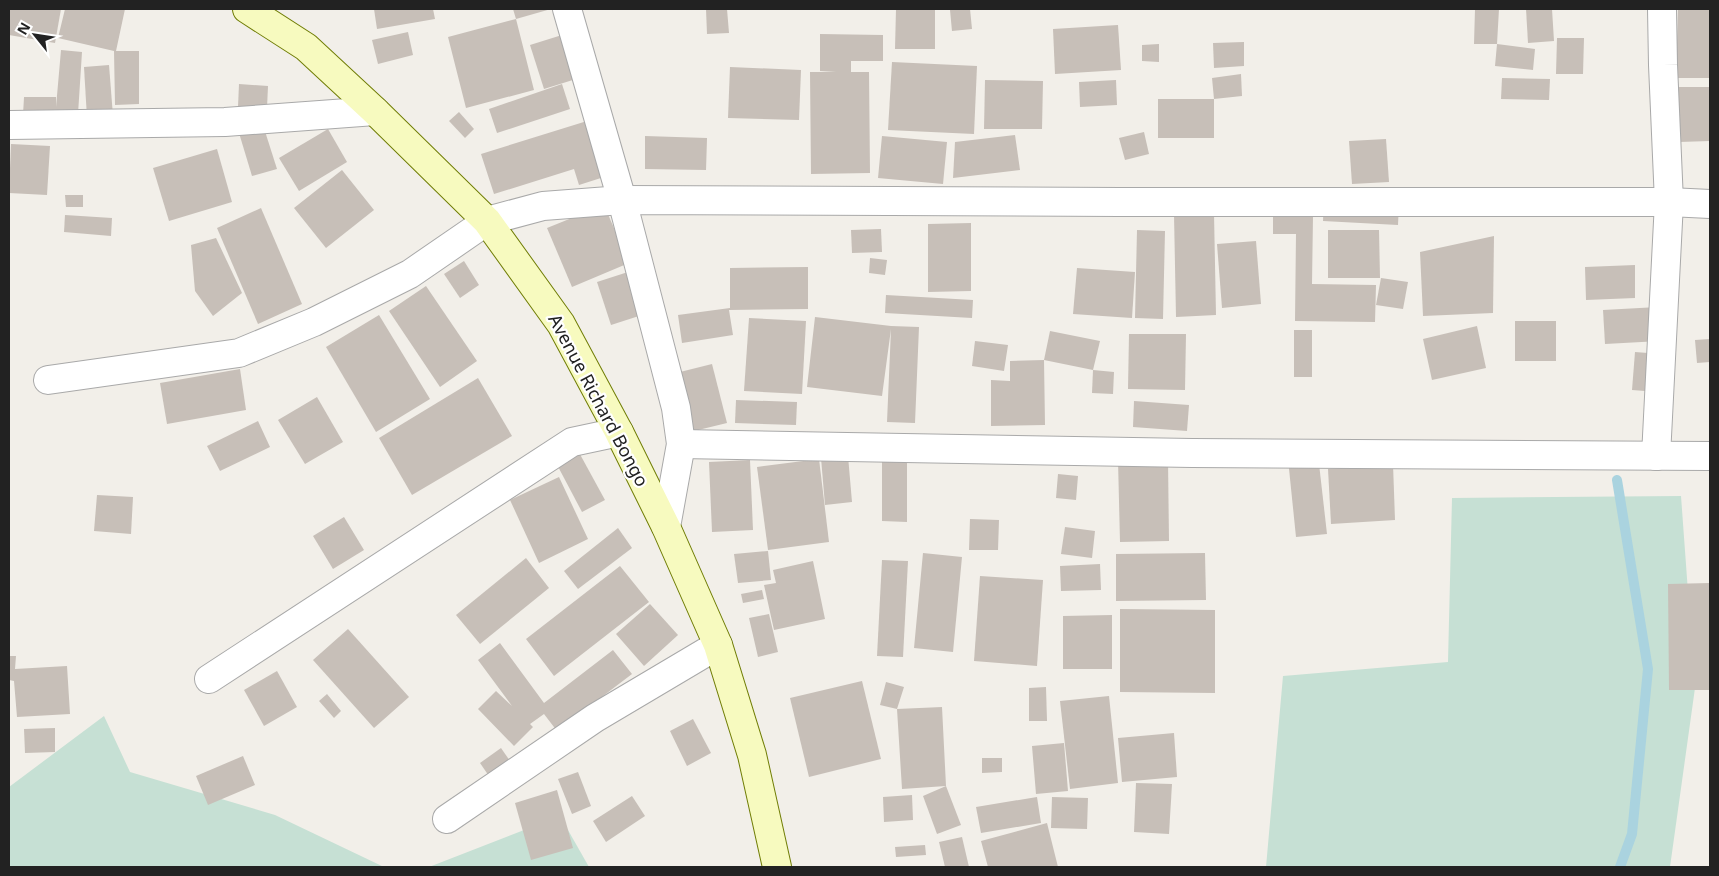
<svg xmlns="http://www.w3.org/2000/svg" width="1719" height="876" viewBox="0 0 1719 876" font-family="'Noto Sans',sans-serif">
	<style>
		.wetland { fill: #c6e0d4 }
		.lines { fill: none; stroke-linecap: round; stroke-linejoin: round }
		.stream { stroke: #aad3df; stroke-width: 10 }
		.building { fill: #c7bfb8 }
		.street-casing { stroke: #a9a9a9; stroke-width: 30 }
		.secondary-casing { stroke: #707d05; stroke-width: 30 }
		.street { stroke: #fff; stroke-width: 28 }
		.secondary { stroke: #f7fabf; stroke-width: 28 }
		.labels { text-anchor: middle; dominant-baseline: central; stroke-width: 4.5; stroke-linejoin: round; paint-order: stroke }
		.street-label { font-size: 18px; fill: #222; stroke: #fff }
	</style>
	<rect width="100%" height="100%" fill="#f2efe9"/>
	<!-- wetland -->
	<g class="wetland">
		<path d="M1681,496l14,192 -25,179h-404l17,-191 165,-14 4,-164z"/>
		<path d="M104,716l26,56 145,43 109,52h-375v-80z"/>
		<path d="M560,816l29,51h-160z"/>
	</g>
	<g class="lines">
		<!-- stream -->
		<path class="stream" d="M1617,480l31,189 -16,165 -12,33"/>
	</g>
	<!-- building -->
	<g class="building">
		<path d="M9,9h52l-6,34 -46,-8z"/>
		<path d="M65,9h60l-9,42h23v53l-24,1 -1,-54 -56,-13z"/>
		<path d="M374,9h59l2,10 -58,10z"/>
		<path d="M513,9h38l-35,10 18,71 -68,18 -18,-71 68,-18z"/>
		<path d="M706,9h21l2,24 -22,1z"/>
		<path d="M896,9h39v40h-40z"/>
		<path d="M970,9l2,20 -20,2 -2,-21z"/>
		<path d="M1475,9h24l-2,35 38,5 -2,21 -38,-4 2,-22h-23z"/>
		<path d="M1526,9h26l2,32 -26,2z"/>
		<path d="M1678,9h32v69h-34z"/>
		<path d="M1118,25l3,45 -66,4 -2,-45z"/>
		<path d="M408,32l5,23 -35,9 -6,-24z"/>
		<path d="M820,34l63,1v26h-32v11h18l1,101 -59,1 -1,-102h26l-16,-1z"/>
		<path d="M562,35l14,44 -32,10 -14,-44z"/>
		<path d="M1557,38h27l-1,36h-27z"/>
		<path d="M1244,42v24l-30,2 -1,-25z"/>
		<path d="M1159,44v18l-17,-1v-16z"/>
		<path d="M61,50l21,2 -4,62 -55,1 1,-18h32v10z"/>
		<path d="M892,62l85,4 -3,68 -86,-4z"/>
		<path d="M109,65l4,51 -26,2 -3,-51z"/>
		<path d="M730,67l71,3 -2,50 -71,-2z"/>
		<path d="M1241,74l1,22 -28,3 -2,-21z"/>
		<path d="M1502,78l48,1 -1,21 -48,-1z"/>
		<path d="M985,80l58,1 -1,48h-58z"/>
		<path d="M1116,80l1,25 -37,2 -1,-25z"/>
		<path d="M239,84l29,2 -1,22 -29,-1z"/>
		<path d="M562,84l8,25 -73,24 -8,-24z"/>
		<path d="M1678,87h32v54l-31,1z"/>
		<rect x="1158" y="99" width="56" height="39"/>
		<path d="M459,112l15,17 -9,9 -16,-17z"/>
		<path d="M587,121l17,56 -25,8 -5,-16 -80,25 -13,-40z"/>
		<path d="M263,125l14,44 -25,7 -13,-43z"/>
		<path d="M328,129l19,33 -48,29 -20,-33z"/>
		<path d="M1144,132l5,22 -24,6 -6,-22z"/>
		<path d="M1015,135l5,35 -67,8 2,-36z"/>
		<path d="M645,136l62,2 -1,32 -61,-1z"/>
		<path d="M882,136l65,6 -4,42 -65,-6z"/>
		<path d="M1386,139l3,43 -37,2 -3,-43z"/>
		<path d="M11,144l39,2 -3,49 -38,-2z"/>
		<path d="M217,149l15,53 -63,19 -16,-53z"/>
		<path d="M342,170l32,40 -48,38 -32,-40z"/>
		<path d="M65,195h18v12h-17z"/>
		<path d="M1324,200l75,3 -1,22 -75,-4z"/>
		<path d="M604,205l25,58 -57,24 -25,-59z"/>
		<path d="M261,208l41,96 -44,20 -41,-96z"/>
		<path d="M1214,213l2,102 -40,2 -2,-103z"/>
		<path d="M65,215l47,3 -1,18 -47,-4z"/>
		<path d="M1273,215l40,1 -1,68 64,1 -1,37 -80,-1 1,-87h-23z"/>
		<path d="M971,223v68l-43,1v-68z"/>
		<path d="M881,229l1,23 -30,1 -1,-23z"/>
		<path d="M1137,230l28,1 -2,88 -28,-1z"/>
		<path d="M1328,230h51l1,48h-52z"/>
		<path d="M1494,236l-1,77 -70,3 -3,-64z"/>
		<path d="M216,238l26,55 -29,23 -18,-25 -4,-46z"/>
		<path d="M1256,241l5,63 -39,4 -5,-64z"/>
		<path d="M870,258l17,2 -2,15 -16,-2z"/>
		<path d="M464,261l15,24 -19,13 -16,-24z"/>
		<path d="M1635,265v33l-49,2 -1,-33z"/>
		<path d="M808,267v42l-79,1 4,25 -51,8 -4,-28 52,-7v-40z"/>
		<path d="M1077,268l58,4 -3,46 -59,-4z"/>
		<path d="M628,272l14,43 -31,10 -14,-43z"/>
		<path d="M1381,278l27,4 -5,27 -27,-4z"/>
		<path d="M426,286l51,75 -37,26 -51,-76z"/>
		<path d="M886,295l87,5 -1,18 -87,-5z"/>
		<path d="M1658,307l2,34 -55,3 -2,-34z"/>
		<path d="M379,315l51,84 -54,33 -50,-85z"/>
		<path d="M815,317l76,9 28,1 -4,96 -28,-1 4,-93 -9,67 -75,-9z"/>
		<path d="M749,318l57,3 -4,73 -58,-3z"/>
		<rect x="1515" y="321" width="41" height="40"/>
		<path d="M1477,326l9,42 -54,12 -9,-41z"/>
		<rect x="1294" y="330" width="18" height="47"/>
		<path d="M1050,331l50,10 -7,29 -49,-10z"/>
		<path d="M1129,334h57l-1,56 -57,-1z"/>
		<path d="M1710,339v23l-13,1 -2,-23z"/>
		<path d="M975,341l33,4 -4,26 -32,-5z"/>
		<path d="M1635,352l26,2 -3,38 -26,-2z"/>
		<path d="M1044,360l1,65 -54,1v-46l19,1v-20z"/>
		<path d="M712,364l15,59 -33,8 -14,-59z"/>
		<path d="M240,369l6,41 -79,14 -7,-41z"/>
		<path d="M1093,370l21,2 -1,22 -21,-1z"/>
		<path d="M478,378l34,58 -100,59 -33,-57z"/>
		<path d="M317,397l26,45 -38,22 -27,-44z"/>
		<path d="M736,400l61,2 -1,23 -61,-2z"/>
		<path d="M1134,401l55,4 -2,26 -54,-4z"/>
		<path d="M258,421l12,26 -50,24 -13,-25z"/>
		<path d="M576,447l29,53 -23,12 -28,-53z"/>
		<path d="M882,452h25v70l-25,-1z"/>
		<path d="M1318,455l9,79 -31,3 -8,-78z"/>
		<path d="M848,456l4,46 -27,3 -4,-47z"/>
		<path d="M819,459l10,83 -61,8 -11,-83z"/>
		<path d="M1168,459l1,82 -49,1 -2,-82z"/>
		<path d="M750,460l3,70 -41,2 -3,-70z"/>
		<path d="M1393,464l2,56 -64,4 -3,-55z"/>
		<path d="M1058,474l20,2 -2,24 -20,-2z"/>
		<path d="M559,477l29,62 -49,24 -29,-63z"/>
		<path d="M97,495l36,2 -2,37 -37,-3z"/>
		<path d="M344,517l20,33 -31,19 -20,-33z"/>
		<path d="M970,519l29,1 -1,30h-29z"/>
		<path d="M1065,527l30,4 -3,27 -31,-4z"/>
		<path d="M618,528l14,20 -54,41 -14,-18z"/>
		<path d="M768,551l3,29 -33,3 -4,-29z"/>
		<path d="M923,553l39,4 -9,95 -39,-4z"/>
		<path d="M1205,553l1,47 -90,1v-47z"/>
		<path d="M526,558l23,30 -69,56 -24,-29z"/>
		<path d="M882,560l26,1 -5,96 -26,-1z"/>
		<path d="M813,561l12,58 -51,11 -10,-45 12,-2 -3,-13z"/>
		<path d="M1100,564l1,26 -40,1 -1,-25z"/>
		<path d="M620,566l29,36 -95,74 -28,-37z"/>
		<path d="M980,576l63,4 -6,86 -63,-5z"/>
		<path d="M1710,583v107h-41l-1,-106z"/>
		<path d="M762,590l2,9 -21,4 -2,-9z"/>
		<path d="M650,604l28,31 -34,31 -28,-32z"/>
		<path d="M1120,609l95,1v83l-95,-1z"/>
		<path d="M769,614l9,38 -20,5 -9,-39z"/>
		<path d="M1112,615v54h-49v-53z"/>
		<path d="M348,629l61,68 -35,31 -61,-68z"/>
		<path d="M500,643l44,60 69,-53 19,24 -75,57 -13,-17 -14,10 3,3 -19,19 -36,-37 18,-18 16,15 -34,-46z"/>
		<path d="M9,656h7l-1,13 52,-3 3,48 -53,3 -3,-36 -5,-1z"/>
		<path d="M277,671l20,36 -33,19 -20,-36z"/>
		<path d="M862,681l19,78 -72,18 -19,-79z"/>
		<path d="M886,682l18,5 -7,22 45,-2 4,79 -44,3 -5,-80 -17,-4z"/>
		<path d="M1046,687l1,34h-18v-33z"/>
		<path d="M327,694l14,17 -7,7 -15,-17z"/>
		<path d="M1109,696l9,87 -48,6 -10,-88z"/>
		<path d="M693,719l18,34 -24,13 -17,-35z"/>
		<path d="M55,728v24l-30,1 -1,-24z"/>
		<path d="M1174,733l3,44 -55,5 -4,-44z"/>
		<path d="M1064,743l4,48 -32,3 -4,-48z"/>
		<path d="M501,748l11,16 -21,15 -11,-16z"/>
		<path d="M243,756l12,29 -47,20 -12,-29z"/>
		<path d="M982,758h20v14l-20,1z"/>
		<path d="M578,772l13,34 -19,8 -14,-35z"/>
		<path d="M1136,783l36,1 -3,50 -35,-2z"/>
		<path d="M946,786l15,39 -24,9 -14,-38z"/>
		<path d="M557,790l16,58 -42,12 -16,-57z"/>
		<path d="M912,795l1,25 -29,2 -1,-25z"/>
		<path d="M632,796l13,20 -39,26 -13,-21z"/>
		<path d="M1037,797l4,26 -60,10 -5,-26z"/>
		<path d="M1052,797l36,1 -1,31 -36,-1z"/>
		<path d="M1047,823l11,44h-70l-7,-26z"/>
		<path d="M962,837l7,30h-24l-6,-25z"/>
		<path d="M925,845l1,10 -30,2 -1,-10z"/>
	</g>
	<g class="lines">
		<defs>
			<g id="street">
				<path d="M567,9l55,191 54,208 5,36 -15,83"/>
				<path d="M9,125l216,-3 150,-11"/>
				<path d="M48,380l191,-27 75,-31 96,-48 77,-53 56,-15 79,-6 498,2h549l41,2"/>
				<path d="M681,444l511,9 518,3"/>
				<path d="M1656,456l13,-254 -6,-137 -1,-56"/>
				<path d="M209,679l363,-237 47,-10"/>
				<path d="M447,819l148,-101 123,-73"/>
			</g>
			<path id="secondary" d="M247,9l59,38 69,64 112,110 74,103 58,108 47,95 52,118 34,110 25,112"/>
		</defs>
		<!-- street casing -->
		<use href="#street" class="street-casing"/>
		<!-- secondary casing -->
		<use href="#secondary" class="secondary-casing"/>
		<!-- street -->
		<use href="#street" class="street"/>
		<!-- secondary -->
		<use href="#secondary" class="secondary"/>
	</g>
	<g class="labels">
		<!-- street labels -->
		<g class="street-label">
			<text transform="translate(599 400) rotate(62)">Avenue Richard Bongo</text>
		</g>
	</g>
	<!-- border -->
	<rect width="1719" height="876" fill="none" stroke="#222222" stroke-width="20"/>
	<!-- north arrow -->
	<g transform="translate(35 35) rotate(300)" stroke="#ffffff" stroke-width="4" paint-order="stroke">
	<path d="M0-4L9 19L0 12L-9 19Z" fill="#222222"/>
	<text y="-8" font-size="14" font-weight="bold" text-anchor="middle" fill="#222222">N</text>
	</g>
</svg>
